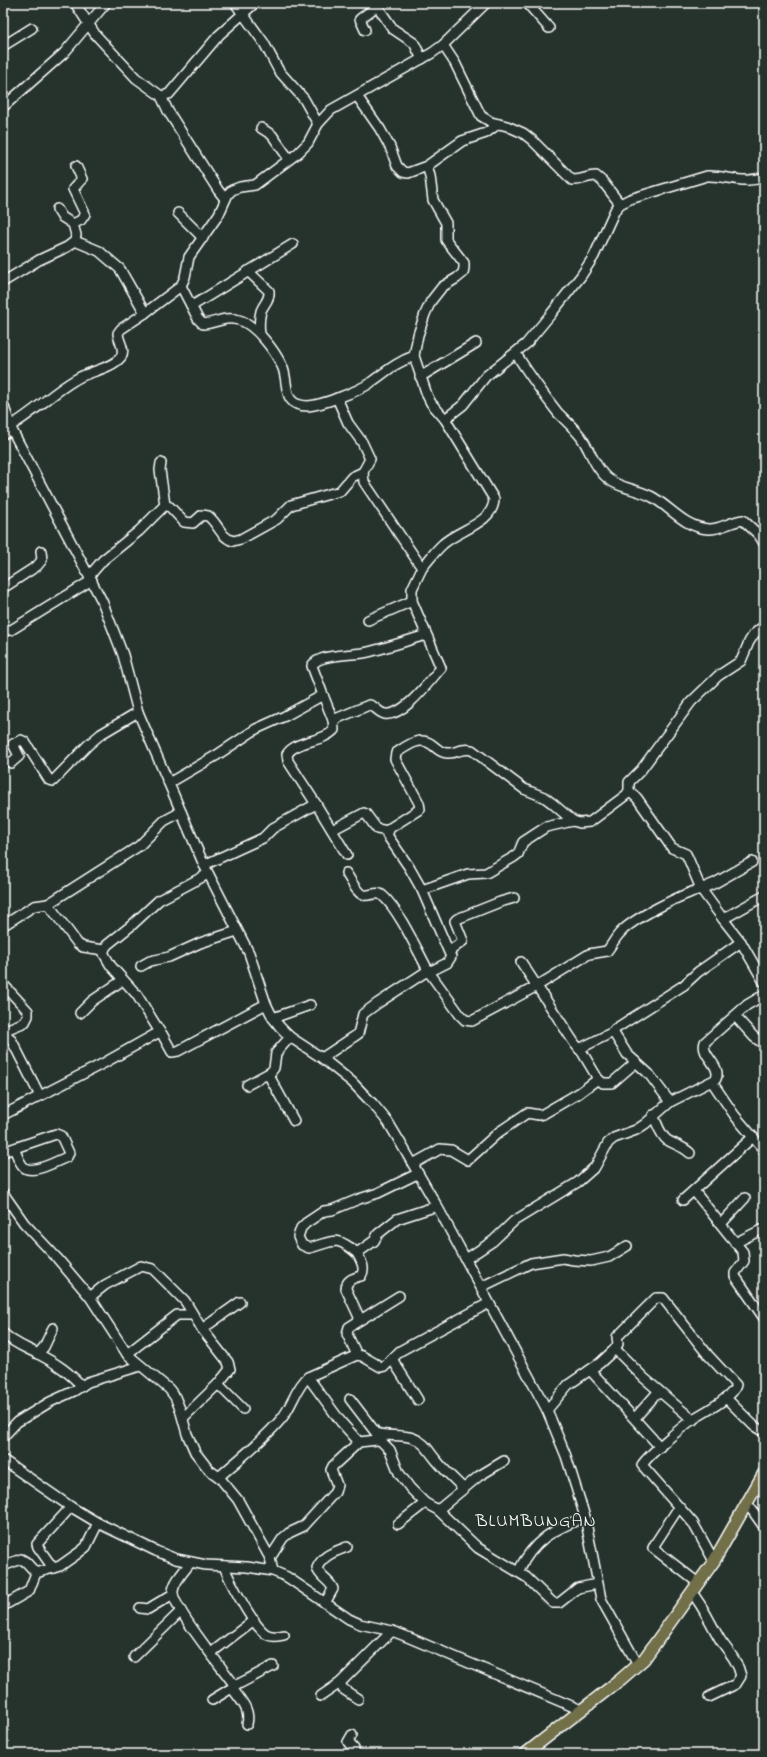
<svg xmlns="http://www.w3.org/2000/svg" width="767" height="1757" viewBox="0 0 767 1757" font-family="'Indie Flower',sans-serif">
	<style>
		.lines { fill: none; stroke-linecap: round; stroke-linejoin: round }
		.minor-casing { stroke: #fff; stroke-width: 12 }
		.major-casing { stroke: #fff; stroke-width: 14 }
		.minor { stroke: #26332d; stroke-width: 9 }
		.major { stroke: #726f4a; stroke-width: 11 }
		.labels { text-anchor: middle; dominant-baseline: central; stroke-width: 3; stroke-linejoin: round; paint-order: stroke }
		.quarter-label { font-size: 18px; letter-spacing: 1px; fill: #fff; stroke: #26332d }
	</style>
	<rect width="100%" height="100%" fill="#26332d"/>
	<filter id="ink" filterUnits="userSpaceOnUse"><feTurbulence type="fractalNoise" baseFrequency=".025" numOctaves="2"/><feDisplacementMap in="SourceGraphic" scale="8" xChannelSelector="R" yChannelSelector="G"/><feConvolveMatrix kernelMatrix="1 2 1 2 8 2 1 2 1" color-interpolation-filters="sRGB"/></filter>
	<g filter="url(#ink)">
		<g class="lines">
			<defs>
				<g id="minor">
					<path d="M75,3l20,31 41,44 25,18 8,-2 50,-59 36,-32"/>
					<path d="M235,3l29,40 15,28 25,28 14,25"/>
					<path d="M375,3l18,26 21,14 8,16"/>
					<path d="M527,3l22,25"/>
					<path d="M365,30l-5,-11 17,-13"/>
					<path d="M443,45l12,18 26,53 10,6 16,4 16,7 9,7 40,40c9,1 15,-4 24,-4l7,6 17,22"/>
					<path d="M3,46l29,-18"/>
					<path d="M161,96l7,15 50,79 7,9"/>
					<path d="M357,96l23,33 10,18 7,19 6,6 5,1 19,-7 35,-25 24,-8 12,-9"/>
					<path d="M3,107l61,-54 42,-50"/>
					<path d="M261,128l11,7 17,24"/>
					<path d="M427,166l3,10 3,24 13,23v17l18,23v5l-1,5 -6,5 -15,9 -11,14 -6,13 -7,21 -4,21 13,39 4,8 14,16 18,-14 23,-29 40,-32 25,-30 30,-38 13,-20 21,-46 5,-6 10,-5 77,-23c21,-1 35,9 57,1"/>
					<path d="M57,209l5,8 11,7"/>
					<path d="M178,213l25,25"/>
					<path d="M75,241l24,10 21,18 25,44"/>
					<path d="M248,271l21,20c1,9 -5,12 -8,20 -2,8 -2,16 -1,23"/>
					<path d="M3,282l36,-22 28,-13 8,-6 1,-6 -3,-11 8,-4 4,-6 -12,-25 9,-10 -6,-13"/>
					<path d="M181,286l17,33 5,5c15,-1 19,-8 36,-4 16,4 36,31 43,46 8,16 -2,40 26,40 14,-1 51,-15 62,-23 17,-12 25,-20 44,-27"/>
					<path d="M192,306l101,-62"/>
					<path d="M516,354c13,20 27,40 42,59 8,8 16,15 23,24 9,13 14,31 26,41 13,11 32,11 47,20 18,11 31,29 54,31 12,1 23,-8 35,-9l16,15 5,8"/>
					<path d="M420,377l56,-34"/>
					<path d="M3,404l9,26 90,171 21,54 15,57 66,153 45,88 17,51 7,14 7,9 10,10 32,21 30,24 21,22 15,18 12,20 37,64 110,204 19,46 12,38 7,23 16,82 37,66"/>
					<path d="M12,425c24,-14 43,-35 68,-48 12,-6 32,-9 41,-20 5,-8 -3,-16 -3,-24l3,-4 24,-16 36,-27 4,-9 4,-20 30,-43 9,-20 4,-4 8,-3 15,-2 43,-32 10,-10 10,-19 13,-14 101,-57 11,-8 43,-42"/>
					<path d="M3,434l9,-4"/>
					<path d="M161,463l-1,7 5,35"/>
					<path d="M422,568c7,-8 13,-17 21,-24 15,-14 51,-21 51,-45l-49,-80"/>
					<path d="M90,575l13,-15 36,-29 26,-26 5,2 14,15 9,1 9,-8 6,1c10,7 12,21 25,25l8,-2 36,-20 14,-14 49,-14 12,-14 11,-5"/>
					<path d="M3,588l34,-22 5,-6 -1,-9"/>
					<path d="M368,620l44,-19"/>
					<path d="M3,628l3,2h5l81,-50"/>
					<path d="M333,720l36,-15c7,1 9,8 16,9 19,3 45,-34 56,-46l-29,-67v-12l10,-21 -58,-86 -1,-10 7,-13 -8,-17 -14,-19 -11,-25"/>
					<path d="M11,763l8,-7 -6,-12 8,-4 4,2 24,38 4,1 35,-36 13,-11 37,-22"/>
					<path d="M169,783l48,-28 39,-26 29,-13 38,-21 -11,-29c5,-12 39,-11 51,-13 21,-4 42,-12 63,-18"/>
					<path d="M629,791l8,7 35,50 14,6 2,4 13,31 14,-6 37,-21"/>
					<path d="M316,804l31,51"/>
					<path d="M332,830l32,-17 2,1 11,15 11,2"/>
					<path d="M204,865l59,-27 10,-10 43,-24 -28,-43 -1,-7c11,-15 35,-11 47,-24l-1,-10 -10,-25"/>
					<path d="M346,873c5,7 10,19 17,22 7,2 14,-5 20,1 16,14 35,56 46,76l18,-9 4,-6 -29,-67 -13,-23 -22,-32 3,-7 30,-19 -1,-6 -24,-44 1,-6c11,-7 23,-17 35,-9 6,4 9,9 16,9 10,1 13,-6 25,-3l52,39 20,8 8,6 21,18"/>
					<path d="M422,890l46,-16 18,-1 28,-16 4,-3 5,-12 23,-15 27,-6 7,2 10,-1 36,-27 3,-4v-9l12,-12 50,-68 27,-26 23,-15 8,-19 5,-8 10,-8"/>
					<path d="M723,919l18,23 23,40"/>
					<path d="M4,925l30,-19 14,-2"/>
					<path d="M104,950l-21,-3 -5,-3 -30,-40 91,-58 25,-25 17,-9"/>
					<path d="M450,951l13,-10 -8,-20 2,-2 43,-17 14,-4"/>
					<path d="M521,962l54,82 7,8 16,27"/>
					<path d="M141,966l9,-5 19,-4 31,-14 37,-12"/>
					<path d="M3,984l25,27v5l-3,6 -22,9"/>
					<path d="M80,1013l12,-12 31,-21"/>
					<path d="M735,1016l19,21 10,7"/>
					<path d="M273,1018l37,-13"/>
					<path d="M3,1030l9,11 28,55"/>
					<path d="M160,1032l-23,-37 -26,-29 -7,-12v-4l3,-5 25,-20 27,-25 49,-26"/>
					<path d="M613,1032l14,22 22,20 21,28"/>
					<path d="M579,1049l34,-17 2,-3 69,-44 14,-13 43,-30"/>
					<path d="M322,1058l36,-24 5,-20 15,-11 46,-30 5,-1 31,43 5,5 7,1 65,-35 52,-32 18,-3c5,-6 8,-13 13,-18 12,-14 62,-39 81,-44l22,30 41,-23"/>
					<path d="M268,1074l26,47"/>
					<path d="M712,1082l23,34 29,34"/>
					<path d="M247,1085l24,-13 3,-4 2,-15 14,-16"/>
					<path d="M3,1115l101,-52 50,-28 6,-3 2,2 10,18 6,-1 88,-47"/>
					<path d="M653,1115c4,8 7,20 14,25 8,5 16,6 23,13"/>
					<path d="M3,1152l53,-18 5,2 8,17 -2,4c-10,4 -33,17 -42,11 -6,-4 -8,-14 -11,-20"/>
					<path d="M413,1164l27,-15 11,1 17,10 31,-28 28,-19 12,2 4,-1 36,-21 19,-14 5,4h9l24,-21"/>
					<path d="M694,1191l49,61 1,9 -9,12v3l29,42"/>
					<path d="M3,1193l21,30 33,35 33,39 37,57 42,35 6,8 5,12 7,25 8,18 14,18 10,7 19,23 32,58 3,13"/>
					<path d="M683,1200l70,-63"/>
					<path d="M721,1224l24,-26"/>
					<path d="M735,1243l26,-13"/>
					<path d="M357,1253c-23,-19 -23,-11 -48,-5l-7,-3 -4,-8 3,-9 5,-5 18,-12 8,-1 27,-11 19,-6 39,-19"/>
					<path d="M466,1259l27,-18 21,-20 64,-39 17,-15 13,-24 6,-5 22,-8 9,-6 25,-22 46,-23c6,-14 -16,-23 -11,-37l42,-37 17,-10"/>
					<path d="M481,1287l50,-24 32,-5 11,2 17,1 18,-4 18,-11"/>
					<path d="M90,1297l15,-12 36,-19 12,3 32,32 17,28 26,33 2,7 -12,15 -35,34"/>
					<path d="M360,1319l-14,-30c0,-9 7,-11 15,-13 5,-8 0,-15 -4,-23l17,-12 4,-7 19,-15 40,-13"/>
					<path d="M202,1329l38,-27"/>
					<path d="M3,1333c11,11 24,15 37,22 18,9 28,17 42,31"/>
					<path d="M615,1349l29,29 49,42"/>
					<path d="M38,1354l6,-7 9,-19"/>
					<path d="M127,1354l50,-39h16"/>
					<path d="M357,1355l-10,-21 2,-7 50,-31"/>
					<path d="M392,1359l26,41"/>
					<path d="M590,1370l70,77"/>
					<path d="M308,1377l33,45 18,20"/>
					<path d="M218,1384l25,25"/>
					<path d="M726,1398l28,28 10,6"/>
					<path d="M350,1399l26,34c11,4 25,1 37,5 12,4 16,14 24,23 8,10 18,19 27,28"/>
					<path d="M547,1410l21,-25 32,-22 15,-14 3,-5 -1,-7 39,-39h7l45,57 28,30c-2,12 -33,28 -43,34 -11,8 -44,35 -51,46l51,58 21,38"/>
					<path d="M635,1418l24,-27"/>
					<path d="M3,1437l14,-15 33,-20 24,-11 14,-9 52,-16"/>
					<path d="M3,1460l68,47 27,16 58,28 20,8 30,6 41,2 26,4 14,6 62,42 11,5 32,7 13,5 176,74"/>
					<path d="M219,1477c21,-19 45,-37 63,-59 10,-12 14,-31 26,-41l49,-22 5,1 19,11 4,-1 15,-15 89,-48"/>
					<path d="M747,1503l17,24"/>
					<path d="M679,1507l-24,37 -2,4 45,35"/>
					<path d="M438,1510l41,-34 25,-15"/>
					<path d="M398,1524l27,-21"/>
					<path d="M270,1558l13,-20 6,-5 15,-7 31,-34 2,-7 -6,-15 2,-4 26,-24 18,-2 4,1 9,9 9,23 11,15 15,15 13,7 40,38 48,29 27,26h6l19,-15 19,-4"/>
					<path d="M191,1562c-6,8 -17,19 -18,29 -2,15 51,79 62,95"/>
					<path d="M3,1566l18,-7 5,3 10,11"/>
					<path d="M224,1566c5,14 31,64 44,69 5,2 12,1 16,0"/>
					<path d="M53,1568l-15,-21 -1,-3 34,-37"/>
					<path d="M518,1572c16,-33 35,-42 67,-55"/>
					<path d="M692,1593c12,14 19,32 29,48 8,11 17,21 20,35l-5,8 -27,13"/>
					<path d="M325,1603l8,-14c-3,-9 -14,-12 -16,-21 6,-13 17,-16 30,-21"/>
					<path d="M3,1606l26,-15 7,-18 24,-7 17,-12 9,-7 12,-24"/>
					<path d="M140,1608l8,1 25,-15"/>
					<path d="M211,1653l43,-33"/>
					<path d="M134,1657l47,-46"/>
					<path d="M340,1683l3,6 15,10"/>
					<path d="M232,1688c8,12 19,21 15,36"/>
					<path d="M321,1696l19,-13 52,-52"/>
					<path d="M212,1700l23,-14 38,-20"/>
					<path d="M352,1735l-4,7 6,7v5"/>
				</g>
				<path id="major" d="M525,1754l95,-74 24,-21 70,-98 50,-88"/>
			</defs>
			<!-- minor casing -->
			<use href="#minor" class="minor-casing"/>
			<!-- major casing -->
			<use href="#major" class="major-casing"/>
			<!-- minor -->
			<use href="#minor" class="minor"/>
			<!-- major -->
			<use href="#major" class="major"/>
		</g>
	</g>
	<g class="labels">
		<!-- quarter labels -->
		<g class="quarter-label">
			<text x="536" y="1522">BLUMBUNGAN</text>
		</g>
	</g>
	<!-- margin -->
	<rect width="767" height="1757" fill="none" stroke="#26332d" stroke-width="16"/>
	<rect x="8" y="8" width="751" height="1741" fill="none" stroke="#fff" stroke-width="1.5" filter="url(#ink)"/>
</svg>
